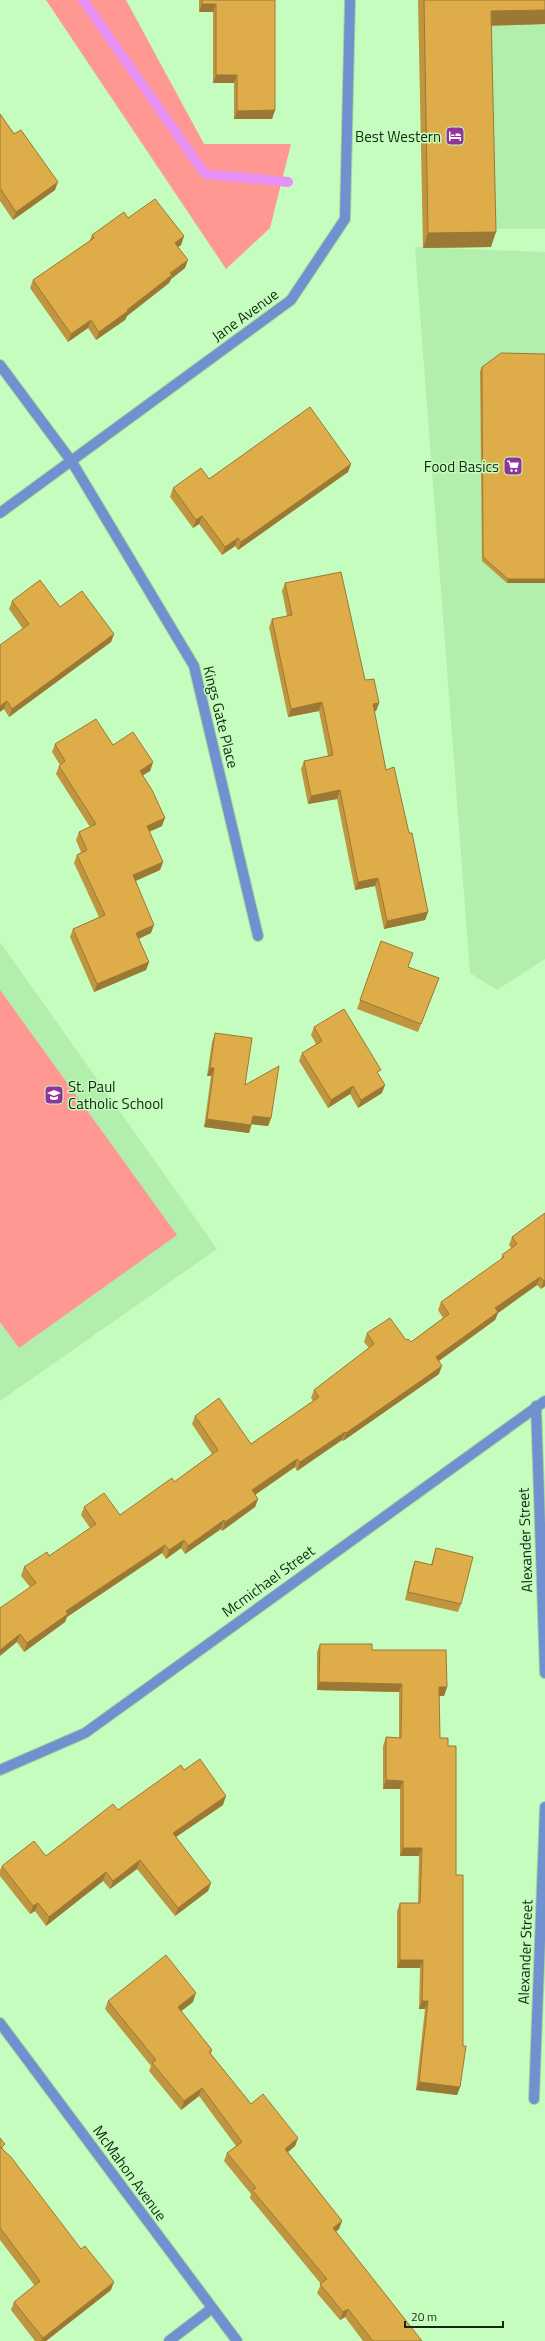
<svg xmlns="http://www.w3.org/2000/svg" width="545" height="2341" viewBox="0 0 545 2341" font-family="'Titillium Web',sans-serif">
	<style>
		.built { fill: #b2efad }
		.green { fill: #ff9793 }
		.lines { fill: none; stroke-linecap: round; stroke-linejoin: round }
		.stream { stroke: #e792f3; stroke-width: 10 }
		.minor-casing { stroke: #a5d79f; stroke-width: 12 }
		.minor { stroke: #7091cf; stroke-width: 10 }
		.wall { fill: #bf9540 }
		.shaded-wall { fill: #9b7934 }
		.building { fill: #dead4a; stroke: #9b7934 }
		.labels { text-anchor: middle; dominant-baseline: central; stroke-width: 3; stroke-linejoin: round; paint-order: stroke }
		.poi-label { font-size: 15px; fill: #132911; stroke: #c5fdbe; text-anchor: end }
		.street-label { font-size: 15px; fill: #132911; stroke: #c5fdbe }
	</style>
	<rect width="100%" height="100%" fill="#c5fdbe"/>
	<!-- built -->
	<g class="built">
		<path d="M437,0h108v229h-99z"/>
		<path d="M415,247l130,5v707l-48,31 -27,-17z"/>
		<path d="M0,942l217,307 -217,152z"/>
	</g>
	<!-- green -->
	<g class="green">
		<path d="M46,0h80l78,144h87l-21,84 -44,41z"/>
		<path d="M0,990l177,245 -158,113 -19,-26z"/>
	</g>
	<g class="lines">
		<!-- stream -->
		<path class="stream" d="M83,0l122,174 83,8"/>
		<defs>
			<g id="minor">
				<path d="M0,365l72,97 122,204 64,270"/>
				<path d="M0,513l291,-213 54,-81 5,-219"/>
				<path d="M536,1406l9,267"/>
				<path d="M0,1770l85,-37 460,-332"/>
				<path d="M0,2023l237,318"/>
				<path d="M534,2099l11,-292"/>
				<path d="M169,2341l42,-32"/>
			</g>
		</defs>
		<!-- minor casing -->
		<use href="#minor" class="minor-casing"/>
		<!-- minor -->
		<use href="#minor" class="minor"/>
	</g>
	<!-- wall -->
	<g class="wall">
		<path d="M199,0h76v110l-3,9h-38v-36h-21v-71h-14z"/>
		<path d="M418,0h127v24l-53,1 -1,222 -68,1z"/>
		<path d="M0,114l55,76 -42,30 -13,-19z"/>
		<path d="M128,218l56,18 -3,9 -3,2 7,21 -14,11 -2,4 -42,33 -2,4 -29,20 -8,-12 -20,14 -38,-54 3,-8 56,-38 3,-7z"/>
		<path d="M545,354v229h-38l-25,-22 -2,-190 2,-4z"/>
		<path d="M351,464l-3,8 -110,78 -3,-4 -13,9 -23,-31 -6,4 -23,-31 3,-9 36,-9z"/>
		<path d="M285,583l80,97 14,23 -3,8h-2l12,59 23,63 19,79 -3,8 -41,9 -9,-43 -20,4 -18,-91 -29,5 -7,-35 3,-8 24,-5 -9,-45 -31,6 -19,-90 3,-8 15,-3 -5,-25z"/>
		<path d="M12,601l48,6 54,27 -3,8 -102,75 -5,-8 19,-80 -14,-20z"/>
		<path d="M55,744l58,1 40,17 -3,9 -7,4 19,51 -13,6 14,30 -3,8 -24,11 15,52 -12,6 10,23 -3,8 -52,22 -24,-55 3,-8 26,-12 -25,-54 3,-8 4,-3 -5,-12 3,-8 11,-5 -34,-53 3,-8 1,-1 -8,-13z"/>
		<path d="M381,941l27,26 31,11 -21,54 -61,-23z"/>
		<path d="M314,1027l65,48 3,18 -24,15 -8,-14 -22,14 -29,-47 3,-8 14,-9 -5,-9z"/>
		<path d="M215,1033l30,52 26,33 -3,8 -16,-2 -3,9 -45,-6 7,-51h-4l5,-34z"/>
		<path d="M545,1213v73l-4,3 -4,-4 -39,28 -3,7 -56,41v13l-96,67 -1,-1 -45,31 -2,-4 -40,28 3,4 -3,8 -33,24 -1,-2 -36,25 -4,-6 -15,11 -4,-6 -95,64 -2,5 -41,30 -7,-10 13,-55 -9,-11 3,-9 25,-11 41,-28 -9,-13 3,-8 36,8 54,-33 38,-28 -20,-30 3,-8 56,28 62,-43 -2,-3 3,-8 55,-42 -5,-6 3,-9 39,7 5,2 32,-24 -5,-8 3,-8 60,-42 1,-5 9,-7 -2,-3 3,-8z"/>
		<path d="M436,1548l25,56 -3,8 -53,-12 7,-31 3,-8 16,4z"/>
		<path d="M320,1644l52,6 75,37 -3,9h-5l1,42 8,8 8,129 4,212 -3,8 -41,-5 9,-81h-6l1,-41h-23v-57l3,-8h18l1,-47h-19v-67h-17v-43l3,-9 13,1v-46l-82,-2v-38z"/>
		<path d="M184,1770l39,35 -47,32 35,46 -3,8 -33,25 -38,-47 -27,20 -7,-8 -57,45 -11,-15 -5,3 -30,-38v-6l2,-4 44,-10 72,-46z"/>
		<path d="M108,2001l85,1 -12,9 31,39 -1,4 40,50 47,34 -3,8 -7,6 54,69 -3,8 -3,3 86,109h-59l-18,-24 -5,3 -23,-27 4,-9 -71,-86 1,-4 -27,-33 3,-8 9,-7 -37,-50 -18,14 -32,-39 2,-5 -46,-57z"/>
		<path d="M0,2138l3,11 108,141 -65,51h-11l-24,-31 3,-8 21,-16 -35,-46z"/>
	</g>
	<!-- shaded-wall -->
	<g class="shaded-wall">
		<path d="M202,4h14l-3,8h-14z"/>
		<path d="M545,10v14l-59,2 5,-15z"/>
		<path d="M216,75h21l-3,8h-21z"/>
		<path d="M275,110l-3,9h-38l3,-8z"/>
		<path d="M58,182l-3,8 -42,30 3,-8z"/>
		<path d="M496,232l-5,15 -68,1 5,-15z"/>
		<path d="M184,236l-3,9 -9,6 3,-8z"/>
		<path d="M188,260l-3,8 -14,11 -2,4 -42,33 -2,4 -29,20 3,-8z"/>
		<path d="M91,320l-3,8 -20,14 3,-8z"/>
		<path d="M351,464l-3,8 -110,78 3,-8z"/>
		<path d="M202,516l-3,8 -6,4 3,-8z"/>
		<path d="M238,538l-3,8 -13,9 3,-8z"/>
		<path d="M508,579h37v4h-38z"/>
		<path d="M114,634l-3,8 -102,75 3,-8z"/>
		<path d="M7,701l-3,8 -4,3v-6z"/>
		<path d="M322,702l-3,9 -31,6 3,-8z"/>
		<path d="M379,703l-3,8 -6,1 3,-8z"/>
		<path d="M153,762l-3,9 -13,8 3,-8z"/>
		<path d="M340,790l-3,9 -29,5 3,-8z"/>
		<path d="M165,818l-3,8 -18,8 3,-8z"/>
		<path d="M163,862l-3,8 -30,13 3,-8z"/>
		<path d="M378,878l-3,8 -20,4 3,-8z"/>
		<path d="M428,912l-3,8 -41,9 3,-8z"/>
		<path d="M154,925l-3,8 -18,8 3,-8z"/>
		<path d="M149,962l-3,8 -52,22 3,-8z"/>
		<path d="M210,1068h4l-3,8h-4z"/>
		<path d="M385,1085l-3,8 -24,15 3,-8z"/>
		<path d="M353,1086l-3,8 -22,14 3,-8z"/>
		<path d="M253,1116l18,2 -3,8 -18,-2z"/>
		<path d="M207,1119l44,6 -2,8 -45,-6z"/>
		<path d="M540,1277l-3,8 -39,28 -3,7 -62,45 3,-8 59,-49z"/>
		<path d="M545,1280v6l-4,3 3,-8z"/>
		<path d="M442,1366l-3,8 -96,67 3,-8z"/>
		<path d="M345,1432l-3,8 -45,31 3,-9z"/>
		<path d="M297,1459l-2,8 -46,32 3,-9z"/>
		<path d="M258,1499l-3,8 -33,24 3,-9z"/>
		<path d="M224,1520l-3,9 -36,25 3,-8z"/>
		<path d="M184,1540l-3,8 -15,11 3,-9z"/>
		<path d="M165,1545l-3,8 -95,64 -2,5 -41,30 3,-9 39,-32z"/>
		<path d="M20,1634l-3,8 -17,14v-6z"/>
		<path d="M319,1682l83,2 -3,8 -82,-2z"/>
		<path d="M439,1687h8l-3,9h-8z"/>
		<path d="M386,1780l17,1 -3,8h-17z"/>
		<path d="M226,1796l-3,9 -53,36 3,-8z"/>
		<path d="M403,1848h19l-3,8h-19z"/>
		<path d="M140,1860l-3,9 -27,20 3,-8z"/>
		<path d="M106,1872l-3,9 -57,45 3,-9z"/>
		<path d="M211,1883l-3,8 -33,25 3,-8z"/>
		<path d="M38,1903l-3,8 -5,3 3,-8z"/>
		<path d="M400,1960h23l-3,8h-23z"/>
		<path d="M196,1993l-3,9 -18,14 3,-9z"/>
		<path d="M422,2001h6l-3,8h-6z"/>
		<path d="M419,2082l41,5 -3,8 -41,-5z"/>
		<path d="M202,2088l-3,8 -18,14 3,-9z"/>
		<path d="M298,2138l-3,8 -13,11 3,-8z"/>
		<path d="M342,2221l-3,8 -9,7 3,-8z"/>
		<path d="M114,2282l-3,8 -65,51h-5l2,-3z"/>
		<path d="M348,2309l-3,8 -5,3 3,-8z"/>
	</g>
	<!-- building -->
	<g class="building">
		<path d="M202,0h73v110l-38,1v-36h-21v-71h-14z"/>
		<path d="M424,0h121v10l-54,1 5,221 -68,1z"/>
		<path d="M0,114l14,20 7,-4 37,52 -42,30 -16,-24z"/>
		<path d="M155,199l29,37 -9,7 13,17 -18,13 2,2 -45,35 1,1 -29,21 -8,-12 -20,14 -38,-54 61,-42 -2,-3 32,-23 4,6z"/>
		<path d="M501,353l44,1v225h-37l-25,-22 -1,-190z"/>
		<path d="M310,407l41,57 -110,78 -3,-4 -13,9 -23,-31 -6,4 -23,-32 28,-20 8,11z"/>
		<path d="M341,572l24,108 9,-1 5,24 -6,1 13,66 8,-3 15,66h3l16,79 -41,9 -9,-43 -20,4 -18,-92 -29,6 -7,-35 29,-6 -11,-53 -31,7 -19,-90 20,-4 -7,-32z"/>
		<path d="M40,580l20,27 22,-16 32,43 -102,75 -5,-8 -7,5v-61l29,-21 -17,-23z"/>
		<path d="M96,719l17,26 20,-13 20,30 -13,9 12,19 13,28 -18,8 16,36 -30,13 21,50 -18,8 13,29 -52,22 -24,-55 32,-14 -28,-60 10,-5 -8,-18 17,-8 -37,-58 6,-5 -10,-17z"/>
		<path d="M381,941l32,12 -5,14 31,11 -18,46 -61,-24z"/>
		<path d="M344,1009l37,61 -4,2 8,13 -24,15 -8,-14 -22,14 -29,-47 20,-12 -8,-14z"/>
		<path d="M215,1033l37,5 -7,47 34,-19 -8,52 -18,-2 -2,9 -44,-6 7,-51h-4z"/>
		<path d="M545,1213v67l-1,1 -4,-4 -45,31 3,4 -62,45 6,9 -96,67 -1,-1 -45,30 -3,-3 -45,31 6,9 -33,23 -1,-2 -36,26 -4,-6 -15,10 -4,-5 -99,66 2,3 -41,29 -7,-9 -20,16v-42l36,-25 -12,-16 23,-15 2,4 47,-32 -12,-17 20,-14 16,22 52,-37 2,4 44,-32 -23,-34 24,-18 32,46 68,-47 -5,-7 60,-46 -7,-11 23,-15 16,22 2,-1 3,3 38,-28 -8,-12 63,-45 -2,-2 15,-11 -5,-7z"/>
		<path d="M436,1548l37,9 -12,47 -53,-12 7,-31 17,4z"/>
		<path d="M320,1644h52v6h74l1,37h-8l1,51h8v8h8v129h7v171h3l-6,41 -41,-5 9,-81h-6l1,-41h-23v-57h20l2,-55h-19v-67l-17,-1v-43l15,1 1,-54 -83,-2z"/>
		<path d="M200,1759l26,37 -53,37 38,50 -33,25 -38,-48 -27,21 -7,-9 -57,45 -11,-14 -5,3 -31,-40 32,-25 12,15 67,-52 5,6 63,-45 3,5z"/>
		<path d="M166,1955l30,38 -18,14 34,43 -3,2 42,52 12,-10 35,44 -13,11 57,72 -9,7 89,113h-49l-25,-32 -5,3 -23,-28 7,-5 -75,-89 4,-2 -29,-35 15,-11 -40,-54 -18,13 -32,-38 4,-3 -48,-59z"/>
		<path d="M0,2138l5,6 -4,4 10,9 70,92 4,-3 29,36 -71,56 -29,-36 26,-21 -40,-53z"/>
	</g>
	<!-- icons -->
	<defs>
		<symbol id="hotel-square" viewBox="-11 -11 22 22"><rect x="-9" y="-9" width="18" height="18" rx="4" fill="#8f339d" stroke="#c5fdbe"/><path d="M-6-4.5h1.5V1H6V5H4.5V3h-9V5H-6ZM-4 0a1.8 1.8 0 1 1 3.6 0ZM.5 0V-2.5h3Q6-2.5 6 0Z" fill="#fff"/></symbol>
		<symbol id="supermarket-square" viewBox="-11 -11 22 22"><rect x="-9" y="-9" width="18" height="18" rx="4" fill="#8f339d" stroke="#c5fdbe"/><path d="M-6-5.5h2.5l.6 2H6L4.5 2H-2.5L-4.4-4H-6ZM-1.5 3.2a1.3 1.3 0 1 0 .1 0ZM3 3.2a1.3 1.3 0 1 0 .1 0Z" fill="#fff"/></symbol>
		<symbol id="school-square" viewBox="-11 -11 22 22"><rect x="-9" y="-9" width="18" height="18" rx="4" fill="#8f339d" stroke="#c5fdbe"/><path d="M0-5L7-2L0 1L-7-2ZM-4 1L0 2.5L4 1V4Q0 6-4 4Z" fill="#fff"/></symbol>
	</defs>
	<g fill-rule="evenodd">
		<use href="#hotel-square" x="444" y="125" width="22" height="22"/>
		<use href="#supermarket-square" x="502" y="455" width="22" height="22"/>
		<use href="#school-square" x="43" y="1084" width="22" height="22"/>
	</g>
	<g class="labels">
		<!-- poi labels -->
		<g class="poi-label">
			<text x="441" y="136">Best Western</text>
			<text x="499" y="466">Food Basics</text>
			<text x="68" y="1086" text-anchor="start">St. Paul<tspan x="68" dy="17">Catholic School</tspan></text>
		</g>
		<!-- street labels -->
		<g class="street-label">
			<text transform="translate(245 315) rotate(-36)">Jane Avenue</text>
			<text transform="translate(221 717) rotate(76)">Kings Gate Place</text>
			<text transform="translate(525 1540) rotate(-92)">Alexander Street</text>
			<text transform="translate(268 1581) rotate(-36)">Mcmichael Street</text>
			<text transform="translate(525 1952) rotate(-88)">Alexander Street</text>
			<text transform="translate(130 2173) rotate(54)">McMahon Avenue</text>
		</g>
	</g>
	<!-- scale -->
	<path d="M405 2321v6h98v-6" fill="none" stroke="#132911" stroke-width="2"/>
	<text x="411" y="2321" font-size="12" fill="#132911" stroke="#c5fdbe" stroke-width="3" paint-order="stroke">20 m</text>
</svg>
